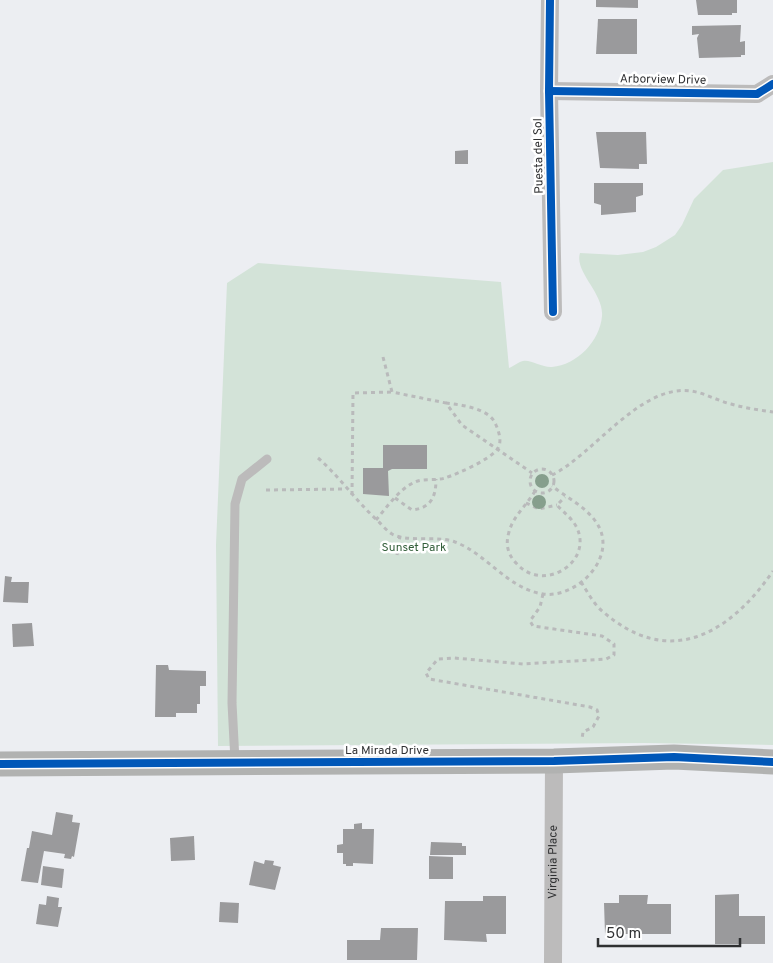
<svg xmlns="http://www.w3.org/2000/svg" width="773" height="963" viewBox="0 0 773 963" font-family="Overpass,sans-serif">
	<style>
		.green { fill: #d3e3d8 }
		.building { fill: #9a9a9c }
		.lines { fill: none; stroke-linecap: round; stroke-linejoin: round }
		.path { stroke: #b9babb; stroke-width: 3; stroke-dasharray: 4 4; stroke-linecap: butt }
		.lane { stroke: #bcbbbb; stroke-width: 9 }
		.street { stroke: #bcbbbb; stroke-width: 18 }
		.secondary { stroke: #b1b2b1; stroke-width: 25 }
		.cycleway-casing { stroke: #fff; stroke-width: 11 }
		.cycleway { stroke: #0057b8; stroke-width: 8 }
		.tree { fill: #869f8d }
		.labels { text-anchor: middle; dominant-baseline: central; stroke-width: 5; stroke-linejoin: round; paint-order: stroke }
		.street-label { font-size: 12px; fill: #2f3032; stroke: #fff }
		.park-label { font-size: 12px; fill: #335f3a; stroke: #fff }
	</style>
	<rect width="100%" height="100%" fill="#eceef2"/>
	<!-- green -->
	<path class="green" d="M773,162v583l-129,-2 -426,3 -2,-201 11,-262 31,-20 243,19 8,86c5,-2 9,-6 14,-7 7,-2 20,7 29,6 25,-2 48,-26 50,-51 2,-23 -28,-44 -22,-63l38,2 25,-3 13,-5 19,-12 7,-10 12,-26 29,-29z"/>
	<!-- building -->
	<g class="building">
		<path d="M596,0h42v8l-42,-1z"/>
		<path d="M696,0h41v13h-5v2h-34z"/>
		<path d="M598,19h39v35h-41z"/>
		<path d="M741,25l-1,17 5,-1v14h-4v2l-42,1 -2,-20 2,-4 -7,1v-9z"/>
		<path d="M596,132h50l1,32h-8v5l-39,-1z"/>
		<path d="M468,150v14h-13v-13z"/>
		<path d="M594,183h49v12l-7,2v15l-35,3v-10l-7,-2z"/>
		<path d="M383,445h44v24h-35l-4,2 1,25 -26,-2v-26h20z"/>
		<path d="M5,576l7,1 -1,5h18l-1,21 -25,-1z"/>
		<path d="M32,623l2,23 -21,1 -1,-23z"/>
		<path d="M156,665h12l1,5 37,1v15h-6v18h-3v9h-21v4h-21z"/>
		<path d="M56,812l17,3 -1,7 8,1 -6,34 -2,-1 -1,3 -7,-1 1,-4 -21,-3 -6,32 -17,-2 6,-33h2l3,-17 20,4z"/>
		<path d="M362,823v6h12l-1,35 -20,-1v3h-7v-2h-3v-11h-6v-8l6,-1v-15h11v-5z"/>
		<path d="M194,836l1,24 -24,1 -1,-23z"/>
		<path d="M431,842l31,1v3h4v9h-36z"/>
		<path d="M429,856l24,1v22h-24z"/>
		<path d="M265,860l9,1 -1,4 8,2 -6,23 -26,-5 5,-24 10,3z"/>
		<path d="M43,866l21,3 -2,19 -21,-3z"/>
		<path d="M739,894v22h26v28h-50v-49z"/>
		<path d="M619,895h29l-1,9h24v30h-66l-1,-31h15z"/>
		<path d="M47,896l12,2 -1,9h4l-4,20 -22,-3 3,-20 7,1z"/>
		<path d="M483,896h23v38h-20l1,8 -43,-2 1,-39h38z"/>
		<path d="M220,902l19,1 -1,20 -19,-1z"/>
		<path d="M381,928h37l-1,32h-70v-20h33z"/>
	</g>
	<g class="lines">
		<!-- path -->
		<g class="path">
			<path d="M383,357l9,35 54,11 16,22 70,48"/>
			<path d="M318,458c22,19 38,43 60,63 4,4 9,10 14,13 16,9 46,1 63,8 32,12 53,47 88,52 34,5 77,-38 53,-72 -10,-15 -30,-25 -44,-36"/>
			<circle cx="542" cy="481" r="12"/>
			<path d="M552,475c41,-20 88,-91 139,-84 14,2 27,10 40,13 14,4 28,6 42,8"/>
			<path d="M266,490l80,-1"/>
			<path d="M535,491c-8,14 -22,25 -26,41 -4,13 -1,23 8,32 26,29 76,-1 60,-36 -5,-10 -13,-15 -20,-23l8,-8"/>
			<path d="M352,495l1,-102 39,-1"/>
			<path d="M395,498l17,12c19,-2 24,-13 24,-31"/>
			<path d="M526,503l13,6 18,-4"/>
			<path d="M376,520c11,-13 23,-31 39,-38 8,-4 21,-1 30,-4 12,-4 47,-19 53,-30 4,-7 1,-16 -2,-23 -6,-17 -35,-20 -50,-22"/>
			<path d="M397,555l3,-19"/>
			<path d="M581,582c6,9 12,21 20,28 67,60 128,25 172,-39"/>
			<path d="M543,594l-3,13 -10,14 3,5 69,10 12,8v11l-8,4 -83,5 -69,-6 -16,1 -12,14 3,6 161,28 7,3 2,6 -6,11 -10,5 -1,7"/>
		</g>
		<!-- lane -->
		<path class="lane" d="M235,761l-3,-58 3,-199 7,-25 25,-20"/>
		<!-- street -->
		<g class="street">
			<path d="M550,0l-1,91 4,221"/>
			<path d="M549,91l208,3 16,-10"/>
			<path id="s1" d="M553,963l1,-202"/>
		</g>
		<!-- secondary -->
		<path class="secondary" d="M0,764l554,-3 120,-4 99,5"/>
		<defs>
			<g id="cycleway">
				<path d="M550,0l-1,91 4,221"/>
				<path d="M549,91l208,3 16,-10"/>
				<path d="M0,764l554,-3 120,-4 99,5"/>
			</g>
		</defs>
		<!-- cycleway casing -->
		<use href="#cycleway" class="cycleway-casing"/>
		<!-- cycleway -->
		<use href="#cycleway" class="cycleway"/>
	</g>
	<!-- trees -->
	<g class="tree">
		<circle cx="542" cy="481" r="7"/>
		<circle cx="539" cy="502" r="7"/>
	</g>
	<g class="labels">
		<!-- street labels -->
		<g class="street-label">
			<text transform="translate(663 80) rotate(1)">Arborview Drive</text>
			<text transform="translate(539 156) rotate(-91)">Puesta del Sol</text>
			<text x="387" y="751">La Mirada Drive</text>
			<text stroke="none"><textPath href="#s1" startOffset="101">Virginia Place</textPath></text>
		</g>
		<!-- park labels -->
		<g class="park-label">
			<text x="414" y="548">Sunset Park</text>
		</g>
	</g>
	<!-- scale -->
	<path d="M598 938v8h142v-8" fill="none" stroke="#2f3032" stroke-width="2.5"/>
	<text x="606" y="938" font-size="15" fill="#2f3032" stroke="#ffffff" stroke-width="4" paint-order="stroke">50 m</text>
</svg>
